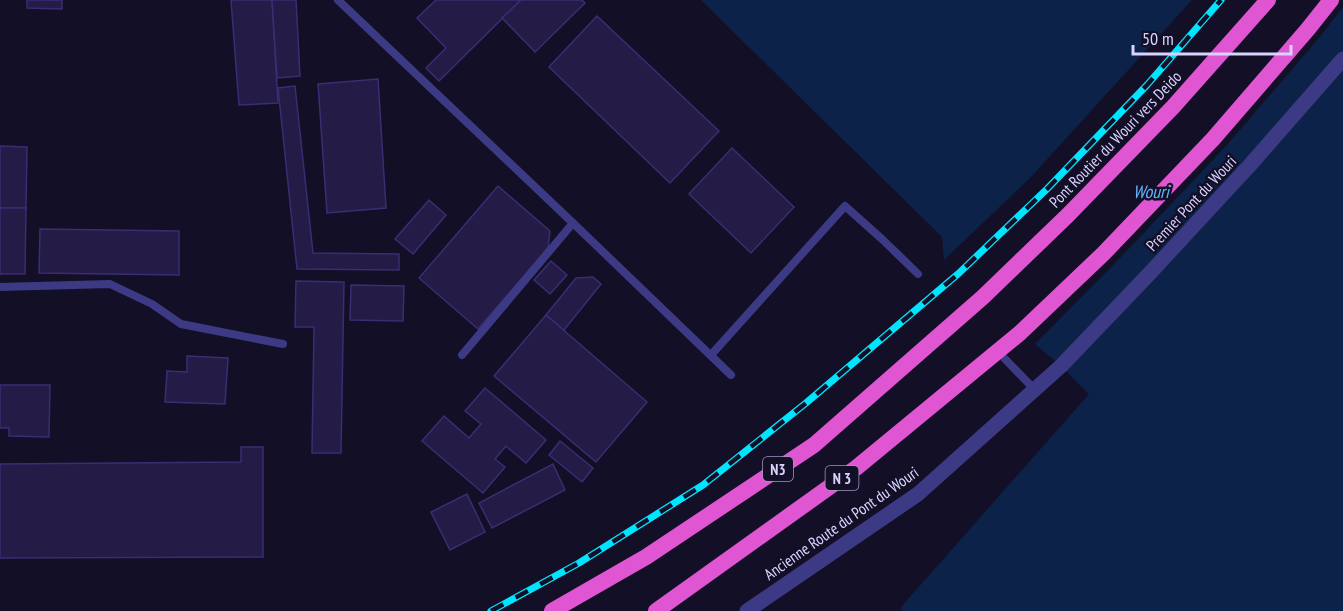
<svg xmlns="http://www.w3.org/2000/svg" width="1343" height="611" viewBox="0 0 1343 611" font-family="'PT Sans Narrow',sans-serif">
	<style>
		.water { fill: #0c2248 }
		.pier { fill: #130f26 }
		.building { fill: #241b47; stroke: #3b2d73; stroke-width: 1.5 }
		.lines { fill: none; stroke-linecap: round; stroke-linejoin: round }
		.service { stroke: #3d3a85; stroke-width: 8 }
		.minor { stroke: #3d3a85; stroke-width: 15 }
		.trunk { stroke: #e055d1; stroke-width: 16 }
		.rail-casing { stroke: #00e5ff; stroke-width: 7 }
		.rail { stroke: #130f26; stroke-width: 4.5; stroke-dasharray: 14; stroke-linecap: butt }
		.labels { text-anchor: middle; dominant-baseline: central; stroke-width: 5; stroke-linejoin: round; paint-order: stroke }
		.shield { fill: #130f26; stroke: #9e99be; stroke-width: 1.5 }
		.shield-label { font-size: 15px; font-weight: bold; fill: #d9d4ff }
		.street-label { font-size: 16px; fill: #d9d4ff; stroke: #130f26 }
		.water-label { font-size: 18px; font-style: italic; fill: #62b6ff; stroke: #130f26 }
	</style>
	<rect width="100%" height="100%" fill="#130f26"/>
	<!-- water -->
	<path class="water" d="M701,0h642v611h-441l-1,-4 188,-213 -28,-28 -26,-22 -15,-11 -76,-73 -2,-23z"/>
	<!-- pier -->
	<path class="pier" d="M1192,0h151v7l-24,31 -93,108 -107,113 -84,85 -15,-11 -76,-73 87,-83z"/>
	<!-- building -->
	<g class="building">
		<path d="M27,0h35v9l-35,-1z"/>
		<path d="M231,0h41l6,103 -39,2z"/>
		<path d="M272,0h24l4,76 -23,2z"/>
		<path d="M436,0h85l-82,81 -13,-13 20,-20 -29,-30z"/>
		<path d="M521,0h61l3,3 -50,49 -33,-34z"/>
		<path d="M597,16l122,115 -49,52 -121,-116z"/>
		<path d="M378,79l8,129 -59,5 -9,-129z"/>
		<path d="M295,86l18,167 86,1v16l-102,-1 -19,-181z"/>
		<path d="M0,146l27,1 -1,61h-26z"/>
		<path d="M732,148l62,59 -43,46 -62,-59z"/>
		<path d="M498,186l52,45 -2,17 -70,81 -59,-51z"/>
		<path d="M429,200l17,15 -33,39 -18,-15z"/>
		<path d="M0,208h26l-1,66h-25z"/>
		<path d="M40,229l139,2v44l-140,-2z"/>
		<path d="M551,261l16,14 -17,19 -16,-14z"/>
		<path d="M593,277l8,7 -37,46 -18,-15 30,-37z"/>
		<path d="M296,281l48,1 -3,171h-29l2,-126h-19z"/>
		<path d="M351,285l53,1 -1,35 -53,-1z"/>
		<path d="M546,315l101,87 -51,60 -102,-86z"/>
		<path d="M187,356l41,2 -3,46 -60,-2 2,-31 20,1z"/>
		<path d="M0,385h50l-1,52 -40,-1v-8h-9z"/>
		<path d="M485,388l61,52 -20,23 -20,-17 -11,13 10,8 -22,26 -61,-52 22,-25 25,22 12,-14 -16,-13z"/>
		<path d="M560,441l33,27 -11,14 -33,-27z"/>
		<path d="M241,447h22v110l-263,1v-94l241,-2z"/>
		<path d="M553,464l12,26 -73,38 -13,-25z"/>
		<path d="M467,494l18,38 -35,18 -19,-38z"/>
	</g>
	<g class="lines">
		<!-- service -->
		<g class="service">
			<path d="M338,0l235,223 158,152"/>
			<path d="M0,287l110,-3 42,20 29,20 102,20"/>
			<path d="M462,355l111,-132"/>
			<path d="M711,355l134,-149 38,34 35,34"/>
			<path d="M1005,359l30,31"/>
		</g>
		<!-- minor -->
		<path class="minor" d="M747,611l171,-117 143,-128 89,-93 100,-108 93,-106"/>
		<!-- trunk -->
		<g class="trunk">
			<path d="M552,611l94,-54 168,-112 169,-148 85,-82 105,-108 95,-107"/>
			<path d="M656,611l200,-143 164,-135 83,-79 110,-115 95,-110 23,-29"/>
		</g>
		<defs>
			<path id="rail" d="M491,611l88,-48 124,-78 103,-82 152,-129 89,-85 100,-104 74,-85"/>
		</defs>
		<!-- rail casing -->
		<use href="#rail" class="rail-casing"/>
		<!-- rail -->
		<use href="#rail" class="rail"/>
	</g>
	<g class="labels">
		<!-- shield labels -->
		<g class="shield">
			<rect x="763" y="457" width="30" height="24" rx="4.5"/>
			<rect x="825.5" y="466" width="33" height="24" rx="4.5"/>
		</g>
		<g class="shield-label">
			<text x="778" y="469">N3</text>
			<text x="842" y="478">N 3</text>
		</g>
		<!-- street labels -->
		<g class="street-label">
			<text transform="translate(1115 139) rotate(-46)">Pont Routier du Wouri vers Deido</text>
			<text transform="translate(1191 203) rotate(-47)">Premier Pont du Wouri</text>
			<text transform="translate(841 523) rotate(-35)">Ancienne Route du Pont du Wouri</text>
		</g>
		<!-- water labels -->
		<g class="water-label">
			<text x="1151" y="191">Wouri</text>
		</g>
	</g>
	<!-- scale -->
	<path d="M1133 45v9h158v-9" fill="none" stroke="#d9d4ff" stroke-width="3"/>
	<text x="1142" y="45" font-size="18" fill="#d9d4ff" stroke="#130f26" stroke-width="4.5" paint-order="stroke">50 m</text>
</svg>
